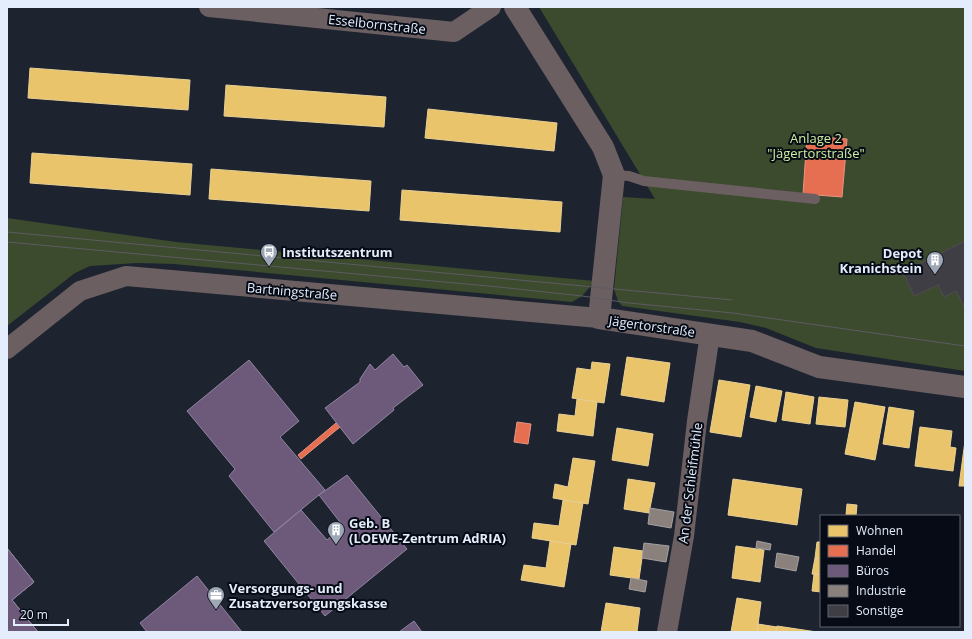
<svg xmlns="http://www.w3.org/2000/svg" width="972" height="639" viewBox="0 0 972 639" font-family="'Open Sans',sans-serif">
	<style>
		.green { fill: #3c4a2d }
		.homes { fill: #e9c46a; stroke: #e8d096 }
		.shops { fill: #e76f51; stroke: #e69584 }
		.offices { fill: #6d597a; stroke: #9185a1 }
		.industry { fill: #8a817c; stroke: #a5a1a2 }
		.building { fill: #403e45; stroke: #504c51 }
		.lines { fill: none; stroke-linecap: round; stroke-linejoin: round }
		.service { stroke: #6b5f61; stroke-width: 10 }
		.minor { stroke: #6b5f61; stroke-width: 20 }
		.tertiary { stroke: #6b5f61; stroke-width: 22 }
		.tram { stroke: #5d5b63; stroke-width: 1 }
		.labels { text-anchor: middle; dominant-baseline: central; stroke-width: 4; stroke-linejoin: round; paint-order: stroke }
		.street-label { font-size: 13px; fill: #e4edfc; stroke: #060b15 }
		.park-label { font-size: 13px; fill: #cff1a0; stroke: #060b15 }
		.poi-label { font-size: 13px; font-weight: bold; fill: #e4edfc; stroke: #060b15; text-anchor: start }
	</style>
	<rect width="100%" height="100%" fill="#1d2430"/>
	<!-- green -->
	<g class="green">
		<path d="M539,7h426v364l-149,-23 -50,-20 -26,-6 -118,-16 -4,-5 -4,-12 9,-92 32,2z"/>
		<path d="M7,218l169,24 419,39 -13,15 -10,6 -398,-38 -37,-1 -47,3 -15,7 -68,53z"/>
	</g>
	<!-- homes -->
	<g class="homes">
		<path d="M30,68l160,12 -2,30 -160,-12z"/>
		<path d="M226,85l160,12 -2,30 -160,-11z"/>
		<path d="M428,109l129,14 -3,28 -129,-13z"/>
		<path d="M32,153l160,11 -2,31 -160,-12z"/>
		<path d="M211,169l160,12 -2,30 -160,-12z"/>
		<path d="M402,190l160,12 -2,30 -160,-12z"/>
		<path d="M627,357l43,6 -6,39 -43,-7z"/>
		<path d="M592,362l18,2 -6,39 -32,-5 5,-30 14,2z"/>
		<path d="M719,380l31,5 -9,52 -31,-5z"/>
		<path d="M756,386l26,5 -6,31 -26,-5z"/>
		<path d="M786,392l28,5 -4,27 -28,-4z"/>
		<path d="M819,397l29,3 -3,27 -29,-3z"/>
		<path d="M577,399l20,3 -4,34 -36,-5 2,-17 16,2z"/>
		<path d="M855,402l30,5 -10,53 -30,-6z"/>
		<path d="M889,407l25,4 -5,37 -26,-4z"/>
		<path d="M920,427l32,4 -2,16 6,1 -3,23 -38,-5z"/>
		<path d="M617,428l36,6 -5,32 -36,-6z"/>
		<path d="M965,441v45h-6z"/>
		<path d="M573,458l22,3 -7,43 -35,-6 2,-14 13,3z"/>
		<path d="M628,479l27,4 -6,30 -25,-4z"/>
		<path d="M733,479l69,10 -5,36 -69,-10z"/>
		<path d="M563,500l20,3 -7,42 -44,-7 2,-15 25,3z"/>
		<path d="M847,504l10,1 -1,11 -10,-1z"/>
		<path d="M550,541l21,3 -7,43 -43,-7 3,-15 22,3z"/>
		<path d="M817,542h4v17l-6,-1z"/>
		<path d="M736,546l28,4 -4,32 -28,-4z"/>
		<path d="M614,547l29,4 -4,28 -29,-4z"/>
		<path d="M815,558l6,1v16l-9,-1z"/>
		<path d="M814,574l7,1v17l-9,-1z"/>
		<path d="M737,598l24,4 -4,30h-26z"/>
		<path d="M606,603l34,5 -3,24h-36z"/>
		<path d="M758,624l19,3 -1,5h-19z"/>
		<path d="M777,626l40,6h-41z"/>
	</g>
	<!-- shops -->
	<g class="shops">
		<path d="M807,136l40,3 -5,58 -39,-3z"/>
		<path d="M517,422l14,2 -3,20 -14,-2z"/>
		<path d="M336,423l4,4 -39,32 -3,-4z"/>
	</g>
	<!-- offices -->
	<g class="offices">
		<path d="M393,354l11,13 3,-2 16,20 -30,23 1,2 -41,34 -28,-36 35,-26v-3l10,-15 5,6z"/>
		<path d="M249,360l50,61 -19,16 45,53 -51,42 -45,-56 6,-7 -48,-58z"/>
		<path d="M347,475l60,74 -82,67 -61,-75 37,-31 26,30 16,-14 -24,-31z"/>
		<path d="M7,548l27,34 -22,18 26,32h-31z"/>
		<path d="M7,548l27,34 -22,18 26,32h-31z"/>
		<path d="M197,576l45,56h-95l-7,-9z"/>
		<path d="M414,621l8,11h-23z"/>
	</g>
	<!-- industry -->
	<g class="industry">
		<path d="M650,508l24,4 -3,16 -23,-4z"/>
		<path d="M757,541l14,3 -1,6 -14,-2z"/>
		<path d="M644,543l25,3 -3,16 -24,-4z"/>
		<path d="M777,553l22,4 -3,14 -21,-4z"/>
		<path d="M631,578l16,3 -2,11 -16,-3z"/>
	</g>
	<!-- building -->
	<path class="building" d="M965,241v68l-9,-18 -12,6 -6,-12 -24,11 -11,-24z"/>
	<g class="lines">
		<!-- service -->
		<path class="service" d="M614,175l15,1 15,5 171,18"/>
		<!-- minor -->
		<g class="minor">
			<path d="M209,7l245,25 37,-25"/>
			<path d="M7,349l73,-58 46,-15 473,42"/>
			<path d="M667,632l17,-96 13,-115 13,-87"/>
		</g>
		<!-- tertiary -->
		<path class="tertiary" d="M515,7l88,140 11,28 -15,143 153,23 67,26 146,20"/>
		<!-- tram -->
		<g class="tram">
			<path d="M7,232l725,68"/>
			<path d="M7,242l492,45 83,9 47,7 104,10 232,33"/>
		</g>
	</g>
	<!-- icons -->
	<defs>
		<symbol id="bus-pin" viewBox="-11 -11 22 30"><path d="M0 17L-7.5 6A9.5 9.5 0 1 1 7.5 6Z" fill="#9ea7b5" stroke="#060b15"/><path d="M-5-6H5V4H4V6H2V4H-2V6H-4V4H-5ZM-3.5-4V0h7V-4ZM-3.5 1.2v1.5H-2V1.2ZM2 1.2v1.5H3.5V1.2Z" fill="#fff"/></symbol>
		<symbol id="building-pin" viewBox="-11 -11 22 30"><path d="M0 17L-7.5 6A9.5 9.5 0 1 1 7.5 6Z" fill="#9ea7b5" stroke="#060b15"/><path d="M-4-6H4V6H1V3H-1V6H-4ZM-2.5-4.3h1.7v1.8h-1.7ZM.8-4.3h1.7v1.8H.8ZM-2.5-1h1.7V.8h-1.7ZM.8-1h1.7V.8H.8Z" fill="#fff"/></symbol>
		<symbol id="office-pin" viewBox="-11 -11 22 30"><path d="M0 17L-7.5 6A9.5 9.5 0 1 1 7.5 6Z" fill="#9ea7b5" stroke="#060b15"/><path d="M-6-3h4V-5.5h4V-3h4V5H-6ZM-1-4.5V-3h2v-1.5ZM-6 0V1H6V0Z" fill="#fff"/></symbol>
	</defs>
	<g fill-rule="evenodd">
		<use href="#bus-pin" x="259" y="242" width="20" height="27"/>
		<use href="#building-pin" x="925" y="250" width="20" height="27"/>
		<use href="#building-pin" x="326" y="520" width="20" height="27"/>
		<use href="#office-pin" x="206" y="585" width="20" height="27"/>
	</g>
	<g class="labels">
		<!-- street labels -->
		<g class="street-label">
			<text transform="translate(377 24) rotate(6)">Esselbornstraße</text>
			<text transform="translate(292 291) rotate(5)">Bartningstraße</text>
			<text transform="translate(652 326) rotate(8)">Jägertorstraße</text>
			<text transform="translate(690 483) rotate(-83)">An der Schleifmühle</text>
		</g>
		<!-- park labels -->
		<g class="park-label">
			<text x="816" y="138">Anlage 2<tspan x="816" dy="15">"Jägertorstraße"</tspan></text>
		</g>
		<!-- poi labels -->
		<g class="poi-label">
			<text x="282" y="252">Institutszentrum</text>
			<text x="922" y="253" text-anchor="end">Depot<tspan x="922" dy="15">Kranichstein</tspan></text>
			<text x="349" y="523">Geb. B<tspan x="349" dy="15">(LOEWE-Zentrum AdRIA)</tspan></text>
			<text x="229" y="588">Versorgungs- und<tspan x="229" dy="15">Zusatzversorgungskasse</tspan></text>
		</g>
	</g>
	<!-- border -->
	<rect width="972" height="639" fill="none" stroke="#e4edfc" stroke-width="16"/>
	<!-- legend -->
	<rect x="820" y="515" width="140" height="112" fill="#060b15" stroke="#5f6571"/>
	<rect x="828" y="525" width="20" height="12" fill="#e9c46a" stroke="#5f6571"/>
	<text x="856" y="535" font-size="12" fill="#e4edfc">Wohnen</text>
	<rect x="828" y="545" width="20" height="12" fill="#e76f51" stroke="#5f6571"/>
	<text x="856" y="555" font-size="12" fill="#e4edfc">Handel</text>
	<rect x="828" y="565" width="20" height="12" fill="#6d597a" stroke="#5f6571"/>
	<text x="856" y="575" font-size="12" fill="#e4edfc">Büros</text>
	<rect x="828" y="585" width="20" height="12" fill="#8a817c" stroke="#5f6571"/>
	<text x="856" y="595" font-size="12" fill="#e4edfc">Industrie</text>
	<rect x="828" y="605" width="20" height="12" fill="#403e45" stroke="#5f6571"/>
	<text x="856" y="615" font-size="12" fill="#e4edfc">Sonstige</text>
	<!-- scale -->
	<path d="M14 619v6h54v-6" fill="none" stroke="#e4edfc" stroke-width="2"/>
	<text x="20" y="619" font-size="12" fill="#e4edfc" stroke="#060b15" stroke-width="3" paint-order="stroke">20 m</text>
</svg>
